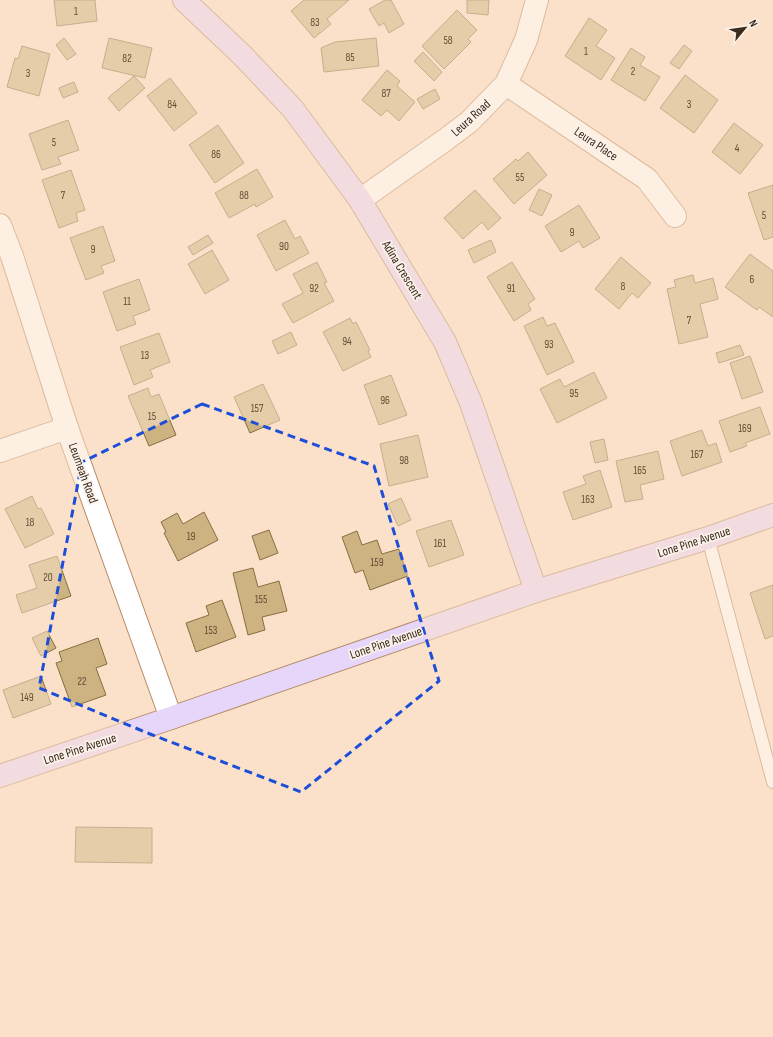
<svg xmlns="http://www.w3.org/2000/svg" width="773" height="1037" viewBox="0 0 773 1037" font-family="'Sofia Sans Condensed',sans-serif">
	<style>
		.building { fill: #cdb382; stroke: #866e3f }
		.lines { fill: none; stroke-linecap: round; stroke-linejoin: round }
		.lane-casing { stroke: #b58c67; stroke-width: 14 }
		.street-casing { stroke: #b58c67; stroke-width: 24 }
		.secondary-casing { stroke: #b58c67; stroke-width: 24 }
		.lane { stroke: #fff; stroke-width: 12 }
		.street { stroke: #fff; stroke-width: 22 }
		.secondary { stroke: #e6d6f9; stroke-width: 22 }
		.marked { fill: none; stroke: #1d4ed8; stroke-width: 3; stroke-dasharray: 8 5; stroke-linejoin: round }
		.labels { text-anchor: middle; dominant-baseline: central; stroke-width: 3.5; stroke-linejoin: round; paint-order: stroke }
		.number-label { font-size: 11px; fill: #604d35 }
		.street-label { font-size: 13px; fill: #3b2b1b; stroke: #fbf2eb }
	</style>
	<rect width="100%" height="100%" fill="#fce1ca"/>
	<!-- building -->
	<g class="building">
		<path d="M54,0h41l2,21 -40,5z"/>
		<path d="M304,0h45l-22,19 4,5 -17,14 -23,-27z"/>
		<path d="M385,0h6l13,24 -15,9 -5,-10 -5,3 -10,-17z"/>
		<path d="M467,0h22l-1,15 -21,-2z"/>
		<path d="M457,10l20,20 -9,9 3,3 -27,27 -22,-23z"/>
		<path d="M589,18l18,12 -11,16 19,12 -14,22 -36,-24z"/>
		<path d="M64,38l12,16 -9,6 -11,-15z"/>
		<path d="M109,38l43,10 -7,30 -43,-10z"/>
		<path d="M376,38l3,28 -55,6 -3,-24 14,-6z"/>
		<path d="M684,45l8,6 -13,18 -9,-6z"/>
		<path d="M22,46l28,8 -11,42 -32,-9 8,-29 3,1z"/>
		<path d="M631,48l14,9 -5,8 20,12 -15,24 -34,-21z"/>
		<path d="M423,52l19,20 -8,9 -20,-20z"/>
		<path d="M387,70l13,11 -3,5 18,16 -16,19 -12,-11 -6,6 -19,-16z"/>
		<path d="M685,75l33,25 -24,33 -34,-25z"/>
		<path d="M134,76l11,12 -26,23 -11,-13z"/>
		<path d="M170,78l27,35 -23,18 -27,-35z"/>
		<path d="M74,82l4,10 -15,6 -4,-10z"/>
		<path d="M435,89l5,10 -17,10 -6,-10z"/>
		<path d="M68,120l11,30 -21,7 3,7 -19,6 -13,-36z"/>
		<path d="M734,123l29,22 -23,29 -28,-22z"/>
		<path d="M218,125l26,38 -29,20 -26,-38z"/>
		<path d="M528,152l19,23 -33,29 -21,-25 23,-20 2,2z"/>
		<path d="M257,169l16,28 -17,10 -1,-3 -26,14 -14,-25z"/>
		<path d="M71,170l14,40 -9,3 2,8 -19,7 -17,-48z"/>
		<path d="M773,185v52l-9,3 -16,-47z"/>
		<path d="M539,189l13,6 -10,21 -13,-6z"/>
		<path d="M475,190l26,28 -13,12 -6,-8 -19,17 -19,-21z"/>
		<path d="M579,205l21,33 -17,10 -4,-7 -18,11 -16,-26z"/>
		<path d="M285,220l10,19 5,-3 9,17 -33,18 -19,-36z"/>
		<path d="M103,226l12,35 -14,5 3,7 -18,7 -16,-42z"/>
		<path d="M208,235l5,8 -20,12 -5,-8z"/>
		<path d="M491,240l5,12 -22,11 -6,-13z"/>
		<path d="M212,250l17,30 -24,14 -17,-30z"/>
		<path d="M750,254l23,17v46l-14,-10 -2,3 -32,-23z"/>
		<path d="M621,257l30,26 -13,15 -6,-5 -13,16 -24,-20z"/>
		<path d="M317,262l10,20 -3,1 10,18 -41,22 -11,-19 21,-11 -10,-19z"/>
		<path d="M512,262l23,37 -7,5 3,6 -17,11 -27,-44z"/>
		<path d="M693,275l2,8 18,-5 5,21 -18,5 8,33 -29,7 -12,-55 9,-2 -2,-7z"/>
		<path d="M139,279l11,31 -17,6 3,8 -19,7 -14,-39z"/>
		<path d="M543,317l4,9 8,-3 19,39 -27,13 -23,-49z"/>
		<path d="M350,318l3,6 3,-2 14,28 -2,1 3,6 -28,14 -20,-39z"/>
		<path d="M291,332l6,13 -19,9 -6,-13z"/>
		<path d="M159,333l11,29 -20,8 3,7 -19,8 -14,-38z"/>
		<path d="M740,345l4,10 -25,8 -3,-10z"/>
		<path d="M750,356l13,36 -21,7 -12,-36z"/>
		<path d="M594,372l13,26 -50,25 -17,-34 20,-10 4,8z"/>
		<path d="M391,375l16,40 -28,10 -15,-40z"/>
		<path d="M263,384l17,36 -30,13 -16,-36z"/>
		<path d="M148,388l3,9 8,-3 17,41 -27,11 -21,-50z"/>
		<path d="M760,407l10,27 -25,9 2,3 -17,6 -11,-31z"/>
		<path d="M702,430l6,16 8,-3 6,19 -40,14 -12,-35z"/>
		<path d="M418,435l10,42 -39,9 -9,-42z"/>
		<path d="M604,439l4,21 -13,3 -5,-21z"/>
		<path d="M658,451l6,28 -24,6 3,14 -18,3 -9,-41z"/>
		<path d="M600,470l12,37 -39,13 -10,-28 23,-8 -3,-8z"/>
		<path d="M32,496l6,13 3,-1 13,26 -29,14 -20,-39z"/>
		<path d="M401,498l10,22 -13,6 -10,-22z"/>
		<path d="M204,512l14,28 -40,21 -14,-28 2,-1 -5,-10 16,-9 6,11z"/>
		<path d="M451,520l13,35 -35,12 -13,-36z"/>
		<path d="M269,530l9,23 -18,7 -8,-24z"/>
		<path d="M357,531l5,14 15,-5 5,14 17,-5 9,27 -38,14 -7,-20 -8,3 -13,-36z"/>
		<path d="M57,556l14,40 -49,17 -6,-18 21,-7 -8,-23z"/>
		<path d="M253,568l5,19 21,-6 8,30 -25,6 3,13 -17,5 -15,-62z"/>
		<path d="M773,585v51l-8,3 -15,-46z"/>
		<path d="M222,600l14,37 -40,15 -10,-29 23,-8 -3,-9z"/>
		<path d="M47,631l9,17 -15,8 -9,-18z"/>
		<path d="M98,638l9,26 -11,4 10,27 -34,12 -16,-44 6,-2 -3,-9z"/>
		<path d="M41,676l10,28 -38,14 -10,-28z"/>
		<path d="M76,827l76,1v35l-77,-1z"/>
	</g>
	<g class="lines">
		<defs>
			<path id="lane" d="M708,538l65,244"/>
			<g id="street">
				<path d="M506,84l141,95 28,37"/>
				<path d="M360,200l85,-60 24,-18 37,-38 20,-44 11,-40"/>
				<path d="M0,225l12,31 55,172 104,290"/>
				<path d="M0,451l67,-23"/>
			</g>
			<g id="secondary">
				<path d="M184,0l59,56 50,53 67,91 85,142 26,61 65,188"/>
				<path d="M0,776l171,-58 365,-127 172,-53 65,-23"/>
			</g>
		</defs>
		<!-- lane casing -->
		<use href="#lane" class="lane-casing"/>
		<!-- street casing -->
		<use href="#street" class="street-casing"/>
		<!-- secondary casing -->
		<use href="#secondary" class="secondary-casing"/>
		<!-- lane -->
		<use href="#lane" class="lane"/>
		<!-- street -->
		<use href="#street" class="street"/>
		<!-- secondary -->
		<use href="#secondary" class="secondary"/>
	</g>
	<!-- marked area -->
	<path d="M0 0H773V1037H0ZM202,404l172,62 65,215 -138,111 -151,-58 -111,-46 43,-226z" fill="#fce1ca" fill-opacity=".55" fill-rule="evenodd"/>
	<path class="marked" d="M202,404l172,62 65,215 -138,111 -151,-58 -111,-46 43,-226z"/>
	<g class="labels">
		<!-- number labels -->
		<g class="number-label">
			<text x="76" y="11">1</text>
			<text x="315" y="22">83</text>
			<text x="448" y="40">58</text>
			<text x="586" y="51">1</text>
			<text x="350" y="57">85</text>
			<text x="127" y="58">82</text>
			<text x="633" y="71">2</text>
			<text x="28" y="73">3</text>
			<text x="386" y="93">87</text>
			<text x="172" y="104">84</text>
			<text x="689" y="104">3</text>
			<text x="54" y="142">5</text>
			<text x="737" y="148">4</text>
			<text x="216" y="154">86</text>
			<text x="520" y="177">55</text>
			<text x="63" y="195">7</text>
			<text x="244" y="195">88</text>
			<text x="764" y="215">5</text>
			<text x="572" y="232">9</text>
			<text x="284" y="246">90</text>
			<text x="93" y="249">9</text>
			<text x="752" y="279">6</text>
			<text x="623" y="286">8</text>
			<text x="314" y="288">92</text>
			<text x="511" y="288">91</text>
			<text x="127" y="301">11</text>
			<text x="689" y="320">7</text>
			<text x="347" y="341">94</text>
			<text x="549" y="344">93</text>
			<text x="145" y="355">13</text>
			<text x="574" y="393">95</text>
			<text x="385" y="400">96</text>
			<text x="257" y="408">157</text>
			<text x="152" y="416">15</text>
			<text x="745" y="428">169</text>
			<text x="697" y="454">167</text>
			<text x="404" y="460">98</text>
			<text x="640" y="470">165</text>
			<text x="588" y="499">163</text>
			<text x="30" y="522">18</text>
			<text x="191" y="536">19</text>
			<text x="440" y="543">161</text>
			<text x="377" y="562">159</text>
			<text x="48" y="577">20</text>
			<text x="261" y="599">155</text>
			<text x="211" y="630">153</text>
			<text x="82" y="681">22</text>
			<text x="27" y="697">149</text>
		</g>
		<!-- street labels -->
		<g class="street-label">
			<text transform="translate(471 118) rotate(-42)">Leura Road</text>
			<text transform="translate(596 144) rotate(34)">Leura Place</text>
			<text transform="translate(402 270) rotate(59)">Adina Crescent</text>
			<text transform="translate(83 473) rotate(70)">Leumeah Road</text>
			<text transform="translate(694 542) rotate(-18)">Lone Pine Avenue</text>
			<text transform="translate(386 643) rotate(-19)">Lone Pine Avenue</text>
			<text transform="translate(80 749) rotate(-18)">Lone Pine Avenue</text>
		</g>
	</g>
	<!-- north arrow -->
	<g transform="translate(745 28) rotate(61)" stroke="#fbf2eb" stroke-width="3" paint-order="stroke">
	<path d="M0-3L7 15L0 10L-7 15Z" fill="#3b2b1b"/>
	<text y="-6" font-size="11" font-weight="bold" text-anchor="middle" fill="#3b2b1b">N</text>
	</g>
</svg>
